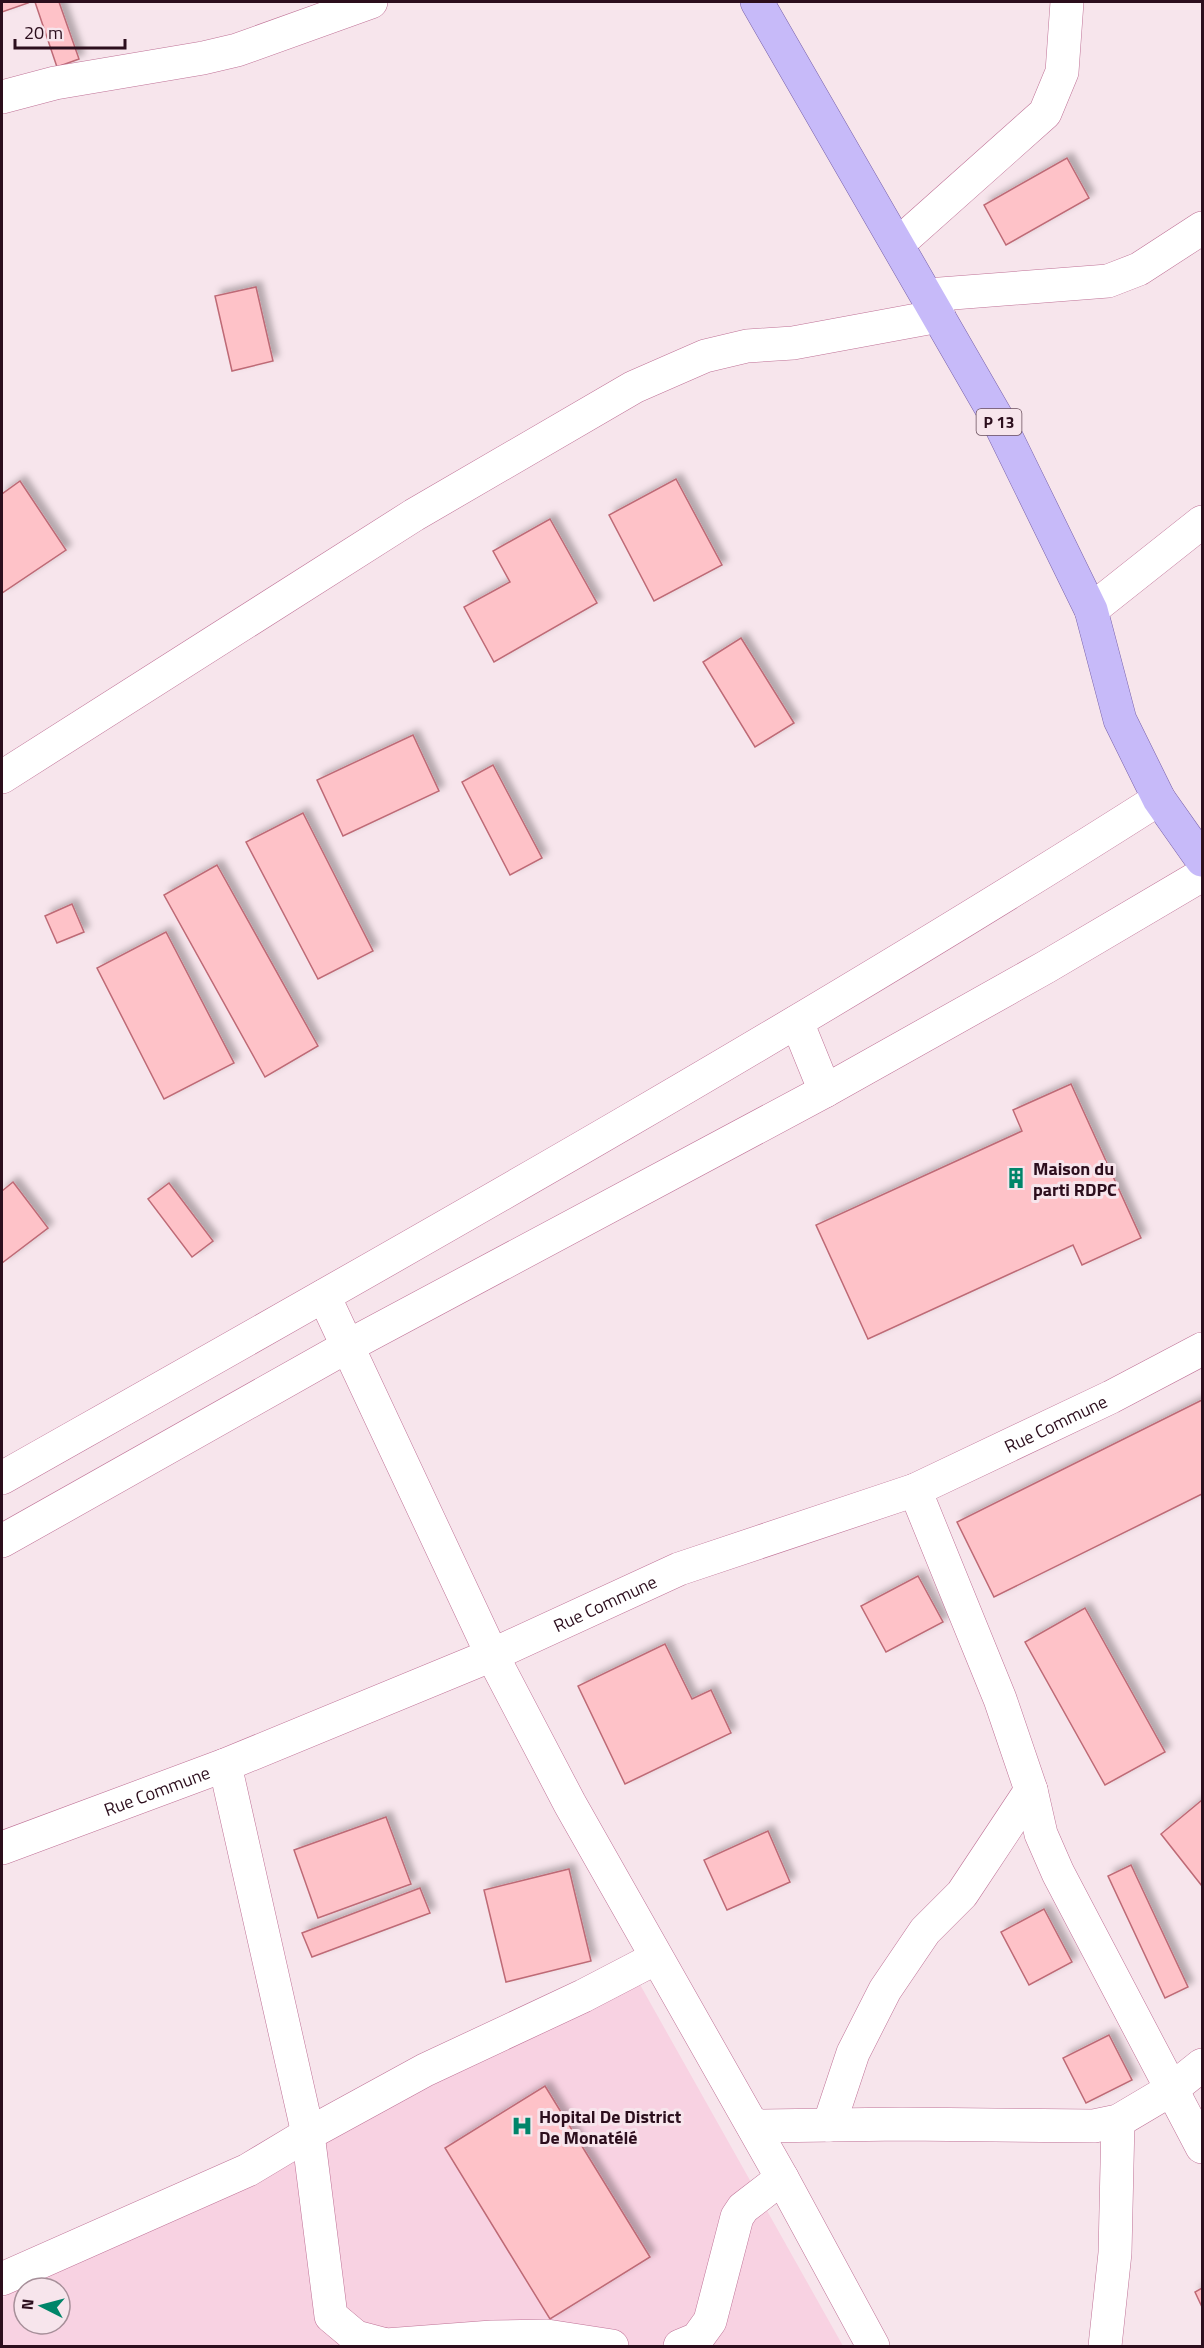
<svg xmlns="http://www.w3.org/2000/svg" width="1204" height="2348" viewBox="0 0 1204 2348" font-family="'Titillium Web',sans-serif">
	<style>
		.built { fill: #f8d2e2; fill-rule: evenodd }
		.building { fill: #fec2c8; stroke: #be6a76; stroke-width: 1.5; filter: url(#shadow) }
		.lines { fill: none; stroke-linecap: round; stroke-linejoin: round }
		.minor-casing { stroke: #bf7196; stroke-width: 34 }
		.major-casing { stroke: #7860a9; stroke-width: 34 }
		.minor { stroke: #fff; stroke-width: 33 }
		.major { stroke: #c7baf9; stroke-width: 33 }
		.labels { text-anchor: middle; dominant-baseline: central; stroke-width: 6; stroke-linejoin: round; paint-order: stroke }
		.shield { fill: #f7e5ec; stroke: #694e5b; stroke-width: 1.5 }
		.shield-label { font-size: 16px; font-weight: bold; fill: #2c0e1d }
		.poi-label { font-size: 18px; font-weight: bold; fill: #2c0e1d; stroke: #f7e5ec; text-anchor: start }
		.street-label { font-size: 18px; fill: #2c0e1d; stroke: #f7e5ec }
	</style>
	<defs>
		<filter id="shadow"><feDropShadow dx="5.5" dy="-5.5" stdDeviation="3" flood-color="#0004"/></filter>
	</defs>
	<rect width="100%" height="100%" fill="#f7e5ec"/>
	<!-- built -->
	<path class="built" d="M629,1965l214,381h-841v-48zM24,2288h36v36h-36z"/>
	<!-- building -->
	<g class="building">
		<path d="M2,2h25l1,1 -26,9z"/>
		<path d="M35,2h24l20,57 -22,8z"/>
		<path d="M1067,158l22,40 -83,47 -22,-40z"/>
		<path d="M256,287l17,74 -41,10 -17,-75z"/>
		<path d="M676,479l46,86 -68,36 -45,-86z"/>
		<path d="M20,481l46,69 -64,43v-99z"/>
		<path d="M550,519l47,84 -103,59 -30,-55 46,-25 -17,-31z"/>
		<path d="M741,638l53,85 -39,24 -52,-85z"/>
		<path d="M413,735l26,56 -96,45 -26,-56z"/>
		<path d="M493,765l49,93 -32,17 -48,-93z"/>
		<path d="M303,813l70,138 -55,28 -72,-137z"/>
		<path d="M217,865l101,181 -53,31 -101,-182z"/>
		<path d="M72,904l12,28 -27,11 -12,-27z"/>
		<path d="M166,932l68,131 -70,36 -67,-131z"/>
		<path d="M1071,1084l70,154 -59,27 -9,-20 -205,94 -52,-114 206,-94 -9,-21z"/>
		<path d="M13,1182l35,46 -46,35v-72z"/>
		<path d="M169,1183l44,58 -21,16 -44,-58z"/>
		<path d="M1202,1400v94l-208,103 -37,-75z"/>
		<path d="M918,1576l25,46 -57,30 -25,-46z"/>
		<path d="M1085,1608l80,144 -60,33 -80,-143z"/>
		<path d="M665,1644l27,55 19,-9 20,43 -106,51 -47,-98z"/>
		<path d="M1202,1800v86l-41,-52z"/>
		<path d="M386,1817l25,67 -93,34 -24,-68z"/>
		<path d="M768,1831l22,51 -63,28 -23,-50z"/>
		<path d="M1131,1865l57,122 -23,11 -57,-122z"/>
		<path d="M569,1869l22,92 -85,21 -22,-92z"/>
		<path d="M420,1888l10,25 -118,44 -10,-24z"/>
		<path d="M1044,1909l28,53 -43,23 -28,-53z"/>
		<path d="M1109,2035l23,45 -46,23 -23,-45z"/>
		<path d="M545,2086l105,171 -100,62 -105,-171z"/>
		<path d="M1202,2288v19l-7,-15z"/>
	</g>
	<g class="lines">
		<defs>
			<g id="minor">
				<path d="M2,97l53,-14 148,-25 34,-8 134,-48"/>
				<path d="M898,244l147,-131 17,-41 5,-70"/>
				<path d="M927,295l181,-14 31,-12 63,-41"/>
				<path d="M1091,610l111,-88"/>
				<path d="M2,777l412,-262 220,-128 71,-31 42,-10 46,-3 146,-27"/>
				<path d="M797,1022l28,69"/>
				<path d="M324,1296l168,359 78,149 212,374 91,168"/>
				<path d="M2,1478c389,-220 780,-439 1157,-679"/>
				<path d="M915,1490l85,209 31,91 10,44 17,39 144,274"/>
				<path d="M2,1541l346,-195 477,-255 221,-124 156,-92"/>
				<path d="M225,1765l83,369 23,182 25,21 30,8 106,-8 55,-1 65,10"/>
				<path id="s1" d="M2,1848l223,-83 267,-110 187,-86 236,-79 196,-93 91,-48"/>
				<path d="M829,2125l24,-72 32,-63 40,-59 37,-37 69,-104"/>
				<path d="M753,2126l149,-2 192,2 24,-5 54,-32 30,-24"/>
				<path d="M2,2279l246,-109 60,-36 117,-64 158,-74 73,-38"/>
				<path d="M680,2346l17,-7 13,-18 27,-104 6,-9 39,-30"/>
				<path d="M1105,2346l10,-93 3,-132"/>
			</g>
			<path id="major" d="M757,2l240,416 94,192 29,110 39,79 43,61"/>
		</defs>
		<!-- minor casing -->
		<use href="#minor" class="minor-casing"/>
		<!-- major casing -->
		<use href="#major" class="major-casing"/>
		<!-- minor -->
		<use href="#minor" class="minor"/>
		<!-- major -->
		<use href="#major" class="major"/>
	</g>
	<!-- icons -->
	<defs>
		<symbol id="building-bare" viewBox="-9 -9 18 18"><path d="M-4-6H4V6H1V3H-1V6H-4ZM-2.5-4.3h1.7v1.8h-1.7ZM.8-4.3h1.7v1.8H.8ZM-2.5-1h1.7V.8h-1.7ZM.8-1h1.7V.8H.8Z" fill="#008569" stroke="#f7e5ec" stroke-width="2.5" paint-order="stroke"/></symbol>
		<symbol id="hospital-bare" viewBox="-9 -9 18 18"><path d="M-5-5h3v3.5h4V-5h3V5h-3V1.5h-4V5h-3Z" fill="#008569" stroke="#f7e5ec" stroke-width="2.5" paint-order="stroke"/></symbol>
	</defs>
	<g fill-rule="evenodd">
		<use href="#building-bare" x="1001" y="1163" width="30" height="30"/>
		<use href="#hospital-bare" x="507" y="2111" width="30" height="30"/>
	</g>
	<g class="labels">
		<!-- shield labels -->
		<rect class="shield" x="976.5" y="409" width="45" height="26" rx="4.5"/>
		<g class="shield-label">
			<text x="999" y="422">P 13</text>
		</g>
		<!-- poi labels -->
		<g class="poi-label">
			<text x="1033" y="1168">Maison du<tspan x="1033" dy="21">parti RDPC</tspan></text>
			<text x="539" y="2116">Hopital De District<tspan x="539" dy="21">De Monatélé</tspan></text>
		</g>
		<!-- street labels -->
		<g class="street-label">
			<text stroke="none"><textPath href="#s1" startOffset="1137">Rue Commune</textPath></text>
			<text stroke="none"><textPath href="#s1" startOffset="651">Rue Commune</textPath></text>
			<text stroke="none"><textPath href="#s1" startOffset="165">Rue Commune</textPath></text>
		</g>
	</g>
	<!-- border -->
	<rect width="1204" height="2348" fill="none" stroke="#2c0e1d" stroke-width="6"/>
	<!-- north arrow -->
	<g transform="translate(42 2306) rotate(276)"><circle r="28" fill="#f7e5ec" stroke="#a68f99" stroke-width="1.5"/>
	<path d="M0-4.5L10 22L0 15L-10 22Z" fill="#008569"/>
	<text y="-9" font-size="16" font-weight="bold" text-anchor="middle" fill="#2c0e1d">N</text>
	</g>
	<!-- scale -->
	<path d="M15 39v9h110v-9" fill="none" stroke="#2c0e1d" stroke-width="3"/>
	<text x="24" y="39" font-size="18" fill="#2c0e1d" stroke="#f7e5ec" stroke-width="4.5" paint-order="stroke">20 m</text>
</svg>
